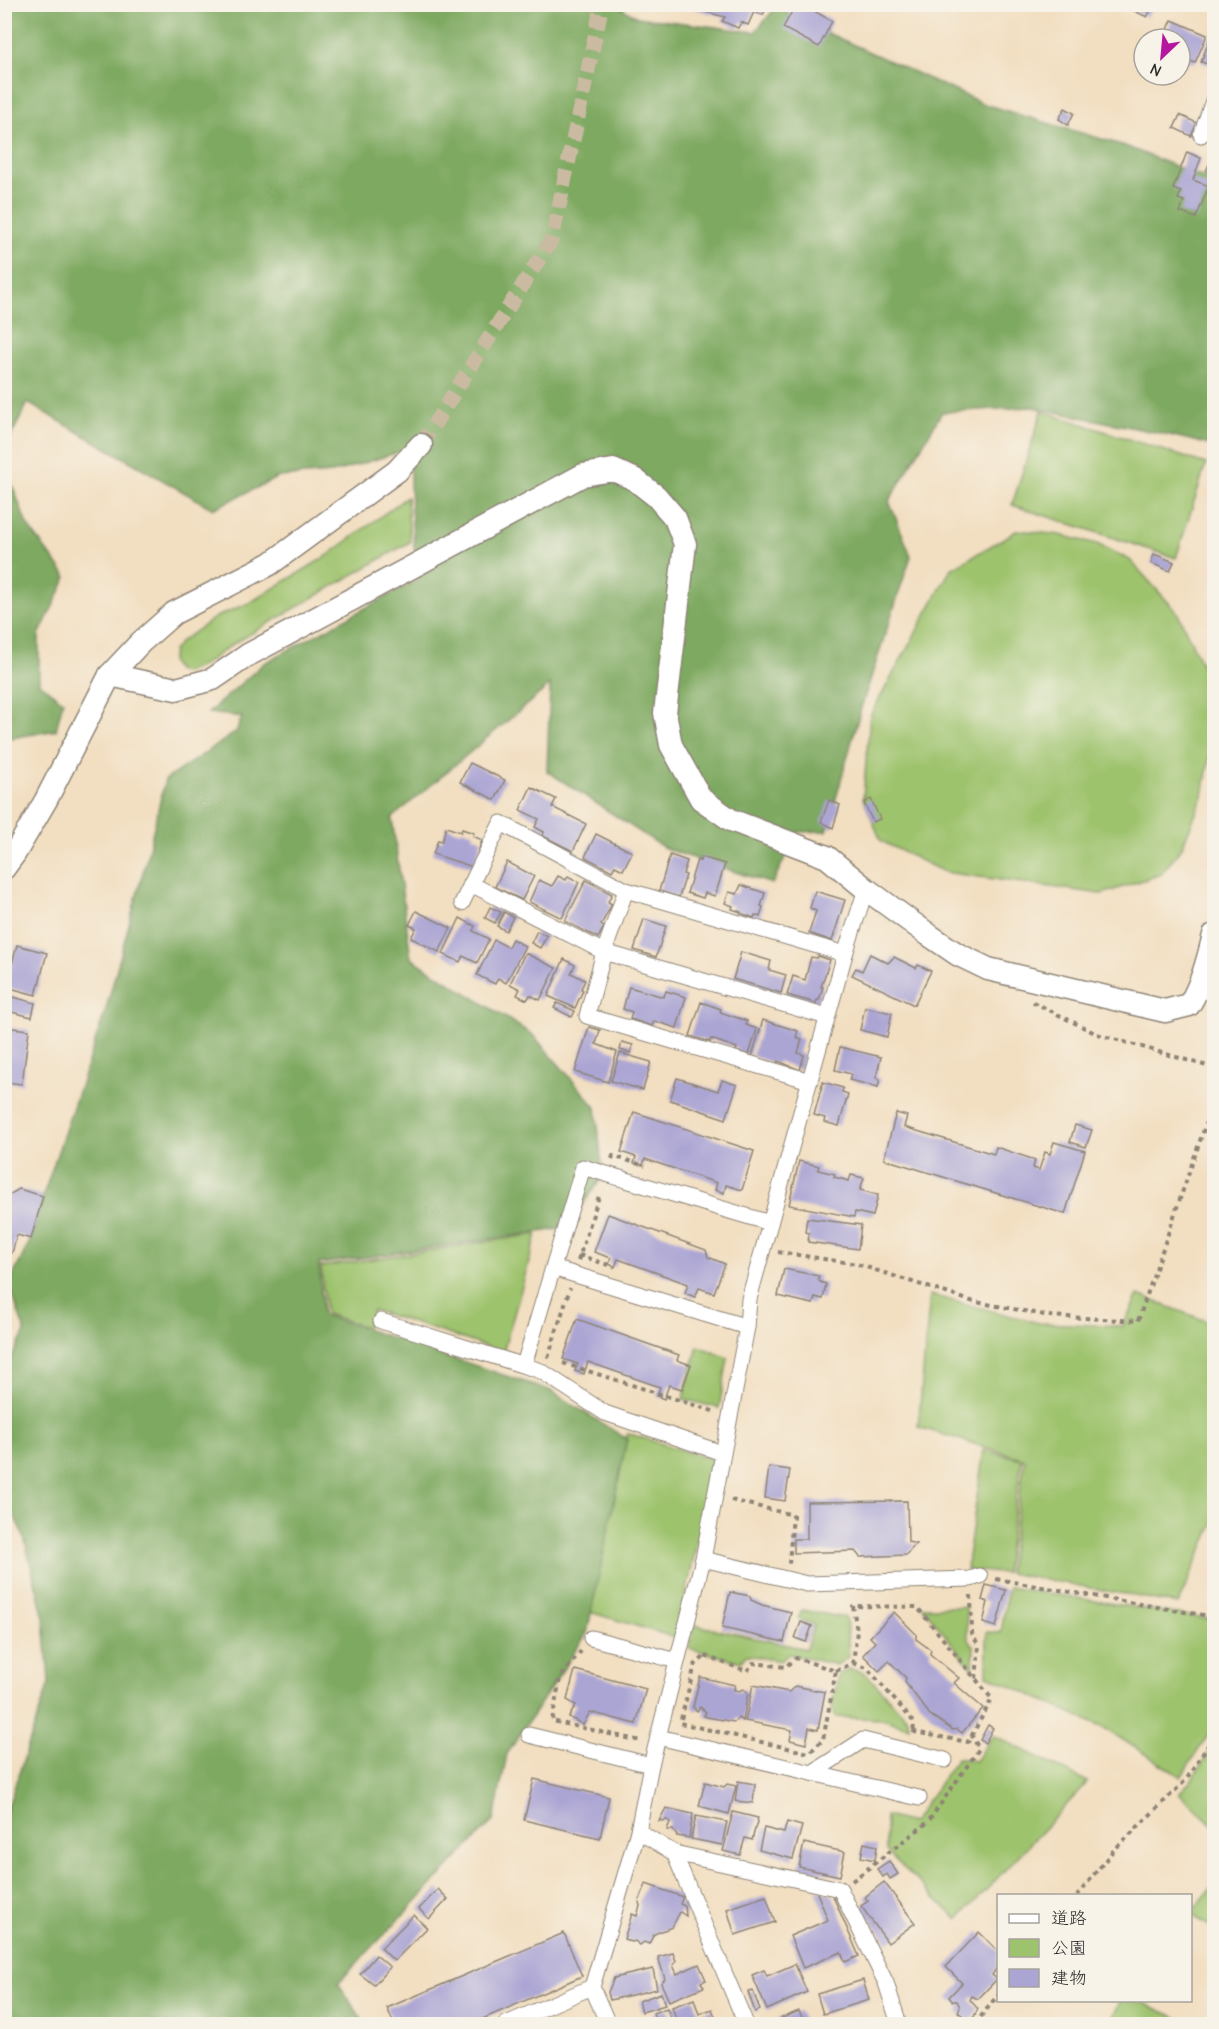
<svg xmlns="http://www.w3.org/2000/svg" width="1219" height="2029" viewBox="0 0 1219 2029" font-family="'Comic Neue','Klee One',sans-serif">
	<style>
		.green { fill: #9ec36d; stroke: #64774c; stroke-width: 1.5 }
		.forest { fill: #7ea960; stroke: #546a46; stroke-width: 1.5 }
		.building { fill: #aba5d4 }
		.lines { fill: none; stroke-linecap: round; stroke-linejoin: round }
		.street-tunnel { stroke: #cabaa2; stroke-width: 15; stroke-dasharray: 15 8; stroke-linecap: butt }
		.street-casing { stroke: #8e8476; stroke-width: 17 }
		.secondary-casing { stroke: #8e8476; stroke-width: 25 }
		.path { stroke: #8e8476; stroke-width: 4; stroke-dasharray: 4.5 4.5; stroke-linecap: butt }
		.street { stroke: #fff; stroke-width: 15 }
		.secondary { stroke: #fff; stroke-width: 22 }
	</style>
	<rect width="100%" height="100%" fill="#f7f3e8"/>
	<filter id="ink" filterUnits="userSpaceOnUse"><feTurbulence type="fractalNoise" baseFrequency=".0167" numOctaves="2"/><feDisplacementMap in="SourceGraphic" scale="12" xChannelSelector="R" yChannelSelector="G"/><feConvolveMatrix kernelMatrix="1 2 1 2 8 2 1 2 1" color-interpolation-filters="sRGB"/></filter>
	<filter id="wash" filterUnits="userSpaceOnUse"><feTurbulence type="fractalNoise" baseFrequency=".008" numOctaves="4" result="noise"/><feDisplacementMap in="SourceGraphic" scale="24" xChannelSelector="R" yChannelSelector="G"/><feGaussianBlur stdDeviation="1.35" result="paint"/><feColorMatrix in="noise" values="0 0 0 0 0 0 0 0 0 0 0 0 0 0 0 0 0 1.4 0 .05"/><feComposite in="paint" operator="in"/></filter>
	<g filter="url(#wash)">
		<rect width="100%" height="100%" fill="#f2dec0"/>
		<!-- green -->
		<g class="green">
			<path d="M1042,411l164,53 -30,94 -164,-53z"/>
			<path d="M407,497l3,45 -177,102 -31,22 -17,7 -8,-2 -6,-9 2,-11 7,-9 36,-25 35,-15 76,-46z"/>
			<path d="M1018,530l42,5 37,9 33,16 47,52 27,57 10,59 -11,68 -21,51 -21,27 -59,20 -158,-22 -63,-31 -18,-43 7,-82 81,-147z"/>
			<path d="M537,1234l-34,118 -130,-42 -7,17 -40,-13 -5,-47z"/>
			<path d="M930,1295l109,28 84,3 15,-31 76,29v198l-36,82 -170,-31 17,-114 -107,-32z"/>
			<path d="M698,1346l30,12 -9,50 -36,-9z"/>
			<path d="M627,1433l87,27 -37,178 -91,-27z"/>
			<path d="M984,1450l38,9 -17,114 -39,-3z"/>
			<path d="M1008,1587l206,33v106l-33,51 -75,-48 -119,-54v-43l14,1z"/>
			<path d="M923,1607h43l2,31 6,8 -1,24z"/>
			<path d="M802,1610l44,8 3,38 -12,9 -48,-11 -9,7 -34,-6 -5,7 -53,-14 7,-23 111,24 8,-24 -16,-6z"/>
			<path d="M850,1669l15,4 43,46 1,8 -27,-8 -46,-2 -5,-9 8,-35z"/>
			<path d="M993,1735l95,47 -130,138 -72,-69v-35l26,7 45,-65 18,3z"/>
			<path d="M1214,1745v81l-35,-33 11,-11z"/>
			<path d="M1214,1885v44l-24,-15z"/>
			<path d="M1121,2000l18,1 52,23h-82z"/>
		</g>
		<!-- forest -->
		<g class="forest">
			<path d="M614,4l23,13 118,15 21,-25 34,18 174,79 141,42 89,36v264l-40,-10 -142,-29 -90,5 -53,89 22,55 -50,152 -34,123 -29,1 -26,52 -106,-35 -119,-78 3,-86 -158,133 19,140 122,77 63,72 7,69 -37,52 -247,36 4,51 226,75 78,49 -40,194 -80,121 -13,66 -156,163 27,41h-360v-209l44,-132 -5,-65 -20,-81 -19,-41 -1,-123 21,-41 -16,-48 22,-45 12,-43 63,-187 40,-148 19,-81 71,-48 6,-15 -34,-4 56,-50 153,-83 -6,-72 -2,-59 -77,24 -53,4 -66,32 -185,-106 -23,45v-443z"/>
			<path d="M4,462l23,63 40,52 -28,58v48l24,18 -7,29 -51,9z"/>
		</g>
		<g id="blocks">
			<!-- building -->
			<g class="building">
				<path d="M652,4h35l-1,6 -16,-4 -6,2z"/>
				<path d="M692,4h76l-5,11 -9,-3 -6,13 -7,-3 -3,6 -16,-7 3,-4 -34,-9z"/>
				<path d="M796,4h6l30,17 -13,26 -36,-19z"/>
				<path d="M1130,4h15l7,4 -5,9 -19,-9z"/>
				<path d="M1172,20l35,15 -12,28 -7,-3 -2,6 -6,-2v-25h-16z"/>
				<path d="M1212,33l2,1v32l-13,-4z"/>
				<path d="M1065,108l9,5 -6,12 -9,-6z"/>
				<path d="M1180,115l17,8 -6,13 -17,-8z"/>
				<path d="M1187,152l14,6 -8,22 16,6 -13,32 -16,-6 4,-11 -6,-2 3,-7 -8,-3z"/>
				<path d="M1214,154v22l-8,-5z"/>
				<path d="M1154,554l20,8 -4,9 -19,-8z"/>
				<path d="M470,763l35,17 -10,20 -35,-18z"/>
				<path d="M531,787l25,12 -4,8 34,17 -13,27 -30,-15 1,-4 -9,-5 4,-8 -19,-9z"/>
				<path d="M871,799l9,20 -7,3 -9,-19z"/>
				<path d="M829,800l11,5 -7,23 -12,-6z"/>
				<path d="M446,827l15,5 1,-3 12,4 -1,3 9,4 -9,27 -40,-13 5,-14 4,1z"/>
				<path d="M596,834l36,18 -9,18 -8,-4 -3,5 -27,-14z"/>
				<path d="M670,855l17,6 -4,13 3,1 -7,22 -20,-6z"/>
				<path d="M701,857l24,7 -10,32 -10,-3 -2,5 -16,-5 10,-33 3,1z"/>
				<path d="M507,862l27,14 -12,24 -27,-13z"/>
				<path d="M558,876l8,4 2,-4 11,6 -17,36 -33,-16 10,-22 13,6z"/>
				<path d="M586,880l26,14 -4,8 4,2 -11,21 3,2 -6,11 -33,-17z"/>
				<path d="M741,885l24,8 -4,13 2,1 -3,10 -5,-2 -1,3 -14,-5 1,-1 -9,-3 1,-3 -8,-3 4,-11 8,2z"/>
				<path d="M815,891l30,9 -13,41 -23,-8 7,-22 -6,-3z"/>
				<path d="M490,907l11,5 -6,11 -10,-5z"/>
				<path d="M416,911l35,17 -12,24 -28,-14 5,-10 -7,-3z"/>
				<path d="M504,912l9,5 -7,14 -9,-5z"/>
				<path d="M460,918l15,8 -2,5 16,8 -12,24 -14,-7 -3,6 -17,-8z"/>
				<path d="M644,919l22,7 -10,31 -22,-7z"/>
				<path d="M537,931l10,5 -7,12 -9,-5z"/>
				<path d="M512,939l13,7 -19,37 -8,-5 -3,6 -18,-9 17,-35 14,7z"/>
				<path d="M17,945l30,8 -11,42 -30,-8z"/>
				<path d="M741,952l30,9 -2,9 17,5 -5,18 -48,-14z"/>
				<path d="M525,953l31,15 -16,32 -10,-5 -3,5 -10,-5 3,-6 -10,-5z"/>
				<path d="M870,954l18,9 6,-6 22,11 2,-3 13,6 -17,34 -62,-30 4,-7 6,3z"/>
				<path d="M818,956l12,4 -9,27h2l-4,13h-2l-1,3 -29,-8 6,-19 12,4 6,-23 6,1z"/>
				<path d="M564,959l11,6 -4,8 14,7 -4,9 2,1 -8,18 -27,-12z"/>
				<path d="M629,987l35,10 2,-6 20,6 -9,31 -23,-7 -2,5 -22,-7 2,-7 -9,-3z"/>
				<path d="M10,996l25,7 -3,14 -25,-6z"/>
				<path d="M701,1002l20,7 -1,3 27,9 -1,4 11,4 -8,26 -13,-4 1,-3 -26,-9 -1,3 -20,-6z"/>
				<path d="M557,1003l18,8 -3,6 -18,-9z"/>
				<path d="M865,1007l27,6 -5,24 -27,-7z"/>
				<path d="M763,1020l35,11 -2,6 6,2 -4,14 6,2 -4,15 -22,-9 -1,3 -25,-8z"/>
				<path d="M4,1027l25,3 -7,54 -18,-2z"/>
				<path d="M589,1027l11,3 -4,14 21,8 -9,30 -33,-10z"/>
				<path d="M622,1042l11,3 -3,8 -10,-3z"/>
				<path d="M840,1047l41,10 -5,21 4,1 -2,8 -29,-7 2,-6 -16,-4z"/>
				<path d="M620,1053l31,9 -8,28 -32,-9z"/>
				<path d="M677,1078l41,13 4,-11 15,5 -11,34 -56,-19z"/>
				<path d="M823,1082l20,6 -1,4 6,2 -9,32 -15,-4 1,-4 -11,-3z"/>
				<path d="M634,1112l120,39 -12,39 -16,-5 -2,8 -9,-3 2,-7 -72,-24 -2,6 -9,-2 2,-6 -15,-5z"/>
				<path d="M896,1113l11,3 -3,11 90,27 2,-7 39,13 -2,8 6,2 6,-18 5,2 4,-12 31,9 -20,63 -181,-55z"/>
				<path d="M1075,1125l17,5 -6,17 -16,-5z"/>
				<path d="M799,1161l20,5 -1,4 17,4 -1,3 15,4 2,-6 13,3 -4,12 18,5 -5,21 -18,-4 -1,5 -65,-12z"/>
				<path d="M19,1189l24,7 -12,43 -14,-4 -5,18 -8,-3v-52z"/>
				<path d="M608,1214l98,36 2,7 17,7 -11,29 -15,-5 -4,9 -10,-4 3,-9 -70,-25 -3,8 -6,-3 2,-6 -17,-6z"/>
				<path d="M807,1218l54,7 -3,24 -50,-7 1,-9 -4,-1z"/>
				<path d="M784,1269l35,7 -1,3 2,3 6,2 -3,15 -8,-2 -2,7 -35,-8z"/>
				<path d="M577,1319l102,36 -2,5 14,5 -9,24 -13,-4 -5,14 -7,-3 3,-9 -72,-25 -4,12 -9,-3 3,-7 -15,-5z"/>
				<path d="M769,1467l21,3 -5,31 -20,-3z"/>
				<path d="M907,1501l1,41 8,2 -10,11 -46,2 -5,-6 -61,2v-14h13v-37z"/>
				<path d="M986,1585l20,5 -10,37 -13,-4 5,-21 -6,-2z"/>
				<path d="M730,1592l20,4 1,4 11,5 29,7 -7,30 -62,-14z"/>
				<path d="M894,1612l22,22v5l15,11 -1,4 29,24 -5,5 29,25 -21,25 -5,-4 -4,1 -23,-15 -25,-33 1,-4 -17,-17 -10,10 -16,-16 12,-13 -5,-5z"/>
				<path d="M801,1622l11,4 -6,16 -11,-4z"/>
				<path d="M575,1670l71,19 -10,35 -46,-12 -7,13 -14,-8 7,-12 -9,-5z"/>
				<path d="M700,1677l35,8 -1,5 5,1 4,-2 5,4 -5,28 -5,-3 -4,4 -27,-5 -3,-1 2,-4 -6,-5 -3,4 -4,-4z"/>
				<path d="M753,1685l36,7 6,-6 30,6 -7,38 -9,-2 -3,16 -16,-4 2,-10 -47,-9z"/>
				<path d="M988,1725l5,3 -8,15 -5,-3z"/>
				<path d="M534,1779l75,18 -9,41 -76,-18z"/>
				<path d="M738,1781l17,3 -2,19 -18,-2z"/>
				<path d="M705,1782l19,5 3,-3 9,2 -7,28 -30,-8z"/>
				<path d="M666,1808l27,6 -4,24 -12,-2 -4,-6h-6l3,-8 -3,-2 -8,1z"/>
				<path d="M733,1812l25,6 -6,22 -7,-2 -5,17 -17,-4z"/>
				<path d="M696,1816l31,6 -5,23 -31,-6z"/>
				<path d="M787,1822l15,4 -9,33 -34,-9 5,-22 20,5z"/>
				<path d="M804,1843l41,9 -5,24 -41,-9z"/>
				<path d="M864,1843l13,3 -2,14 -14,-3z"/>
				<path d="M889,1861l9,13 -8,5 -3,-5 -4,3 -6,-8z"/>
				<path d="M884,1882l31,41 -27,20 -27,-37 7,-5 -3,-4z"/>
				<path d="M646,1884l37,13 -3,7 5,2 1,10 -6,-4 -8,15 -18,7 -5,10 -5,-2 -4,3 -5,-4 -3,1 -8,-3 8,-25 5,2 3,-10 -1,-4z"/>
				<path d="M438,1889l10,10 -19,20 -10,-10z"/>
				<path d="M816,1890l16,4 27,62 -14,6 -4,-10 -38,16 -13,-32 38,-16z"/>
				<path d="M766,1896l9,26 -40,13 -8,-26z"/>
				<path d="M414,1915l13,13 -33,33 -13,-13z"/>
				<path d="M979,1932l19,19v15l-6,9 5,4 -19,20 -6,-3 -2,4 8,9 -7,13 -13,-10 2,-5 -3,-6h-5l-3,-4 13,-14 -16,-16z"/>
				<path d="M564,1933l18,43 -111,48h-77l-7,-16z"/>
				<path d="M673,1953l3,8 -3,4 4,9 22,-10 7,16 -5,2 3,5 -35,14 -8,-18 4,-4 -7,-22z"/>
				<path d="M376,1955l14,12 -16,18 -14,-11z"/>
				<path d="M795,1964l12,28 -40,18 -15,-35 12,-5 3,6z"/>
				<path d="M653,1969l4,20 -47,11 -2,-8 6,-14z"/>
				<path d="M863,1980l6,20 -46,14 -6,-20z"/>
				<path d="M753,1991l7,19 -5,2 -7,-20z"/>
				<path d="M661,1993l4,12 -23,7 -3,-11z"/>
				<path d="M694,1999l5,15 13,-5 6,15h-40l-6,-17z"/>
				<path d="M667,2008l6,16h-16l-4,-11z"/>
				<path d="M799,2011l6,13h-26l-2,-4z"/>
			</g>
		</g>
	</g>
	<g filter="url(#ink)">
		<use href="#blocks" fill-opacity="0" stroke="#8e8476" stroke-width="1.5"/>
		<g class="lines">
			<!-- street-tunnel -->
			<path class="street-tunnel" d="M421,445l131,-206 50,-235"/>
			<defs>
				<g id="street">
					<path d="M1201,135l13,-37"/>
					<path d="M471,884l133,68 223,65"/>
					<path d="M626,890l-22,62 -17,64 223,65"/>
					<path d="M462,903l39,-80 125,67 219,64"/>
					<path d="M553,1268l194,59"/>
					<path d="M381,1321l160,50 64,42 117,40"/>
					<path d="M524,1365l59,-198 187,56"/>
					<path d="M703,1559l104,25 163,-5 10,-3"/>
					<path d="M591,1638l86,23"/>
					<path d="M529,1735l122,30"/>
					<path d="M658,1737l261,61"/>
					<path d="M812,1773l51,-33 82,20"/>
					<path d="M638,1831l36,22 166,36 46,94 13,41"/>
					<path d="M674,1853l72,171"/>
					<path d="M506,2024l86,-37"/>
					<path d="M608,2024l-16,-37 46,-156 13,-66 52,-206 44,-232 2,-28 96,-345 21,-65"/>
				</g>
				<g id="secondary">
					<path d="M110,675l66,14 37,-10 35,-24 335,-180 30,-5 21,9 22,17 19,22 10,26 -20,169 6,32 30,54 30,21 96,37 39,32 63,46 28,19 31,15 177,42 24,-6c13,-21 19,-46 25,-70"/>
					<path d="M4,868l11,-15 31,-53 64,-125 30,-32 34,-30 96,-49 127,-93 24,-26"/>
				</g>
			</defs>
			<!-- street casing -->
			<use href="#street" class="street-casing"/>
			<!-- secondary casing -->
			<use href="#secondary" class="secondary-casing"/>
			<!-- path -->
			<g class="path">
				<path d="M1033,1002l64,32 117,34"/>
				<path d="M612,1159l1,-3 32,10"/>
				<path d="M778,1252l79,12 114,37 79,15 88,5 76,-221"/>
				<path d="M579,1255l35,12"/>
				<path d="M578,1261l21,-65"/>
				<path d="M548,1358l22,-70"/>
				<path d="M563,1363l153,49"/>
				<path d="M731,1500l62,15 -4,49"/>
				<path d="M996,1579l218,38"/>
				<path d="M971,1595l1,39 7,12 -3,33"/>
				<path d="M581,1651l-21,27 -8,43 89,20"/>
				<path d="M705,1656l42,15 6,-8 32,4 11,-9 40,13 -13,69 -14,13 -129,-30 15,-58z"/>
				<path d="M853,1663l14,5 46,53 1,11"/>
				<path d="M836,1671l17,-8 4,-32 -4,-25 64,1 75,92 -24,43 -54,-10 -1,4"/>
				<path d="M852,1881l76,-59 51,-73 -7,-13"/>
				<path d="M1077,1896l35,-44 74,-72 28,-44"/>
				<path d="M975,2024l23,-29"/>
			</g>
			<!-- street -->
			<use href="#street" class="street"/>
			<!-- secondary -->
			<use href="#secondary" class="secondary"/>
		</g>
	</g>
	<!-- margin -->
	<rect width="1219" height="2029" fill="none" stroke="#f7f3e8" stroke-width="24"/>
	<!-- legend -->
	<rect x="997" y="1894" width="195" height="108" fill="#f7f3e8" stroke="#a5a39c" stroke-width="1.5"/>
	<rect x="1009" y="1914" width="30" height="9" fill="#ffffff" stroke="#a5a39c" stroke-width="1.5"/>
	<text x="1051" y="1924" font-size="18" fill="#2b2b2b">道路</text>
	<rect x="1009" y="1939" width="30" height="18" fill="#9ec36d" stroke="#a5a39c" stroke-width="1.5"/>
	<text x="1051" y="1954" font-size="18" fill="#2b2b2b">公園</text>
	<rect x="1009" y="1969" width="30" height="18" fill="#aba5d4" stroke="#a5a39c" stroke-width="1.5"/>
	<text x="1051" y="1984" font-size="18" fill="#2b2b2b">建物</text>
	<!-- north arrow -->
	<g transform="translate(1162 57) rotate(206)"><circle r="28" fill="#f7f3e8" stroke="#a5a39c" stroke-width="1.5"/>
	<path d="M0-4.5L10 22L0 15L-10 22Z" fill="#b5179e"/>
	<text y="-9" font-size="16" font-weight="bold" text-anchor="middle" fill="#2b2b2b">N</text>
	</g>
</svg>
